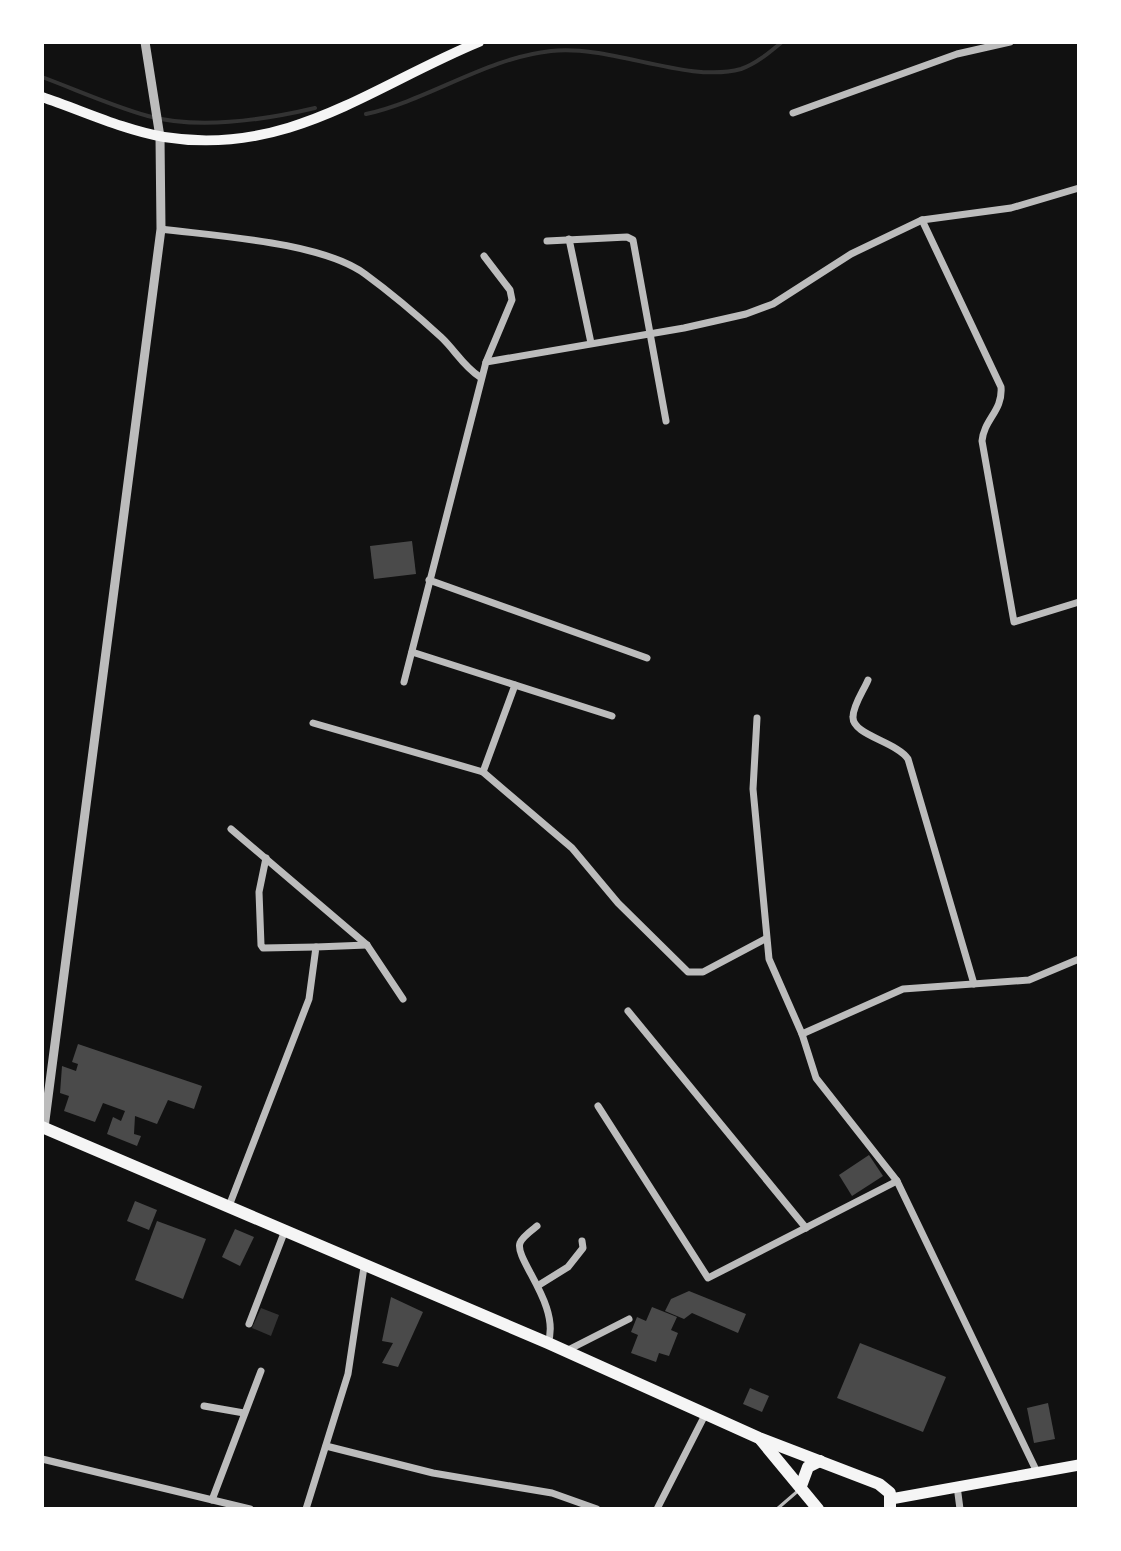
<svg xmlns="http://www.w3.org/2000/svg" width="1121" height="1551" viewBox="0 0 1121 1551" font-family="'PT Serif',serif">
	<style>
		.water { fill: #333 }
		.lines { fill: none; stroke-linecap: round; stroke-linejoin: round }
		.stream { stroke: #333; stroke-width: 4 }
		.building { fill: #4a4a4a }
		.service { stroke: #bcbcbc; stroke-width: 3 }
		.minor { stroke: #bcbcbc; stroke-width: 7 }
		.tertiary { stroke: #bcbcbc; stroke-width: 9 }
		.secondary { stroke: #f5f5f5; stroke-width: 10 }
		.primary { stroke: #f5f5f5; stroke-width: 11 }
		.trunk { stroke: #f5f5f5; stroke-width: 12 }
	</style>
	<rect width="100%" height="100%" fill="#111"/>
	<!-- water -->
	<path class="water" d="M261,1308l18,7 -8,21 -19,-8z"/>
	<g class="lines">
		<!-- stream -->
		<g class="stream">
			<path d="M42,77c35,13 70,29 106,39 51,14 116,4 167,-8"/>
			<path d="M366,114c63,-14 120,-56 185,-63 59,-7 136,33 190,18 15,-5 29,-17 41,-27"/>
		</g>
	</g>
	<!-- building -->
	<g class="building">
		<path d="M412,541l4,33 -42,5 -4,-33z"/>
		<path d="M78,1044l124,42 -8,23 -26,-9 -11,24 -22,-8 -1,18 7,2 -4,10 -30,-12 6,-17 8,4 4,-10 -22,-8 -8,19 -31,-11 5,-15 -9,-3 2,-27 14,5 2,-7 -6,-2z"/>
		<path d="M869,1155l14,21 -31,20 -13,-21z"/>
		<path d="M135,1201l22,9 -8,20 -22,-9z"/>
		<path d="M157,1221l49,18 -23,60 -48,-19z"/>
		<path d="M235,1229l19,8 -14,29 -18,-9z"/>
		<path d="M689,1291l57,23 -8,19 -46,-20 -8,6 -19,-8 6,-12z"/>
		<path d="M391,1297l32,15 -25,55 -16,-4 11,-20 -11,-2z"/>
		<path d="M652,1307l25,10 -6,13 7,3 -9,23 -10,-3 -3,9 -25,-9 7,-18 -7,-3 6,-15 9,4z"/>
		<path d="M860,1343l86,34 -23,55 -86,-34z"/>
		<path d="M750,1388l19,8 -7,16 -19,-8z"/>
		<path d="M1048,1403l7,36 -21,4 -7,-35z"/>
	</g>
	<g class="lines">
		<!-- service -->
		<path class="service" d="M777,1509l22,-19"/>
		<!-- minor -->
		<g class="minor">
			<path d="M793,113l164,-59 53,-12"/>
			<path d="M922,220l79,167c2,24 -17,32 -19,54l32,181 65,-20"/>
			<path d="M161,229c54,7 161,13 204,45 26,19 52,41 76,63 14,13 22,29 39,40"/>
			<path d="M569,239l22,104"/>
			<path d="M547,241l80,-4 6,3 33,181"/>
			<path d="M484,256l26,34 2,10 -26,62"/>
			<path d="M429,580l218,78"/>
			<path d="M412,652l200,64"/>
			<path d="M868,680c-4,10 -15,25 -15,37 -1,18 44,25 55,42l66,225"/>
			<path d="M404,682l82,-320 198,-34 62,-14 27,-10 78,-50 71,-34 89,-12 68,-20"/>
			<path d="M757,718l-4,71 16,170 33,75 14,44 81,103 140,291"/>
			<path d="M313,723l170,49 89,76 46,55 70,69h15l62,-33"/>
			<path d="M483,772l32,-87"/>
			<path d="M231,829l136,116 36,54"/>
			<path d="M266,858l-7,34 2,53 2,3 53,-1"/>
			<path d="M628,1011l178,217"/>
			<path d="M802,1034l101,-45 126,-9 50,-21"/>
			<path d="M598,1106l110,172 189,-97"/>
			<path d="M229,1206l80,-207 7,-52 51,-2"/>
			<path d="M537,1226c-5,4 -15,11 -17,17 -6,16 41,62 28,100"/>
			<path d="M539,1285l29,-18 15,-19 -1,-7"/>
			<path d="M249,1324l35,-91"/>
			<path d="M566,1351l63,-32"/>
			<path d="M204,1406l40,7"/>
			<path d="M326,1446l107,27 119,20 45,16"/>
			<path d="M42,1459l208,50"/>
			<path d="M957,1486l3,23"/>
			<path d="M212,1500l49,-129"/>
			<path d="M306,1509l42,-135 16,-107"/>
			<path d="M657,1509l49,-96"/>
		</g>
		<!-- tertiary -->
		<path class="tertiary" d="M44,1128l117,-899 -1,-92 -15,-95"/>
		<!-- secondary -->
		<path class="secondary" d="M42,97c39,13 81,33 122,40 124,20 208,-51 315,-95"/>
		<!-- primary -->
		<path class="primary" d="M891,1499l188,-34"/>
		<!-- trunk -->
		<g class="trunk">
			<path d="M42,1127l506,216 211,95 120,46 11,9v16"/>
			<path d="M761,1440l57,69"/>
			<path d="M801,1486l7,-19 12,-6"/>
		</g>
	</g>
	<!-- border -->
	<rect width="1121" height="1551" fill="none" stroke="#ffffff" stroke-width="88"/>
</svg>
